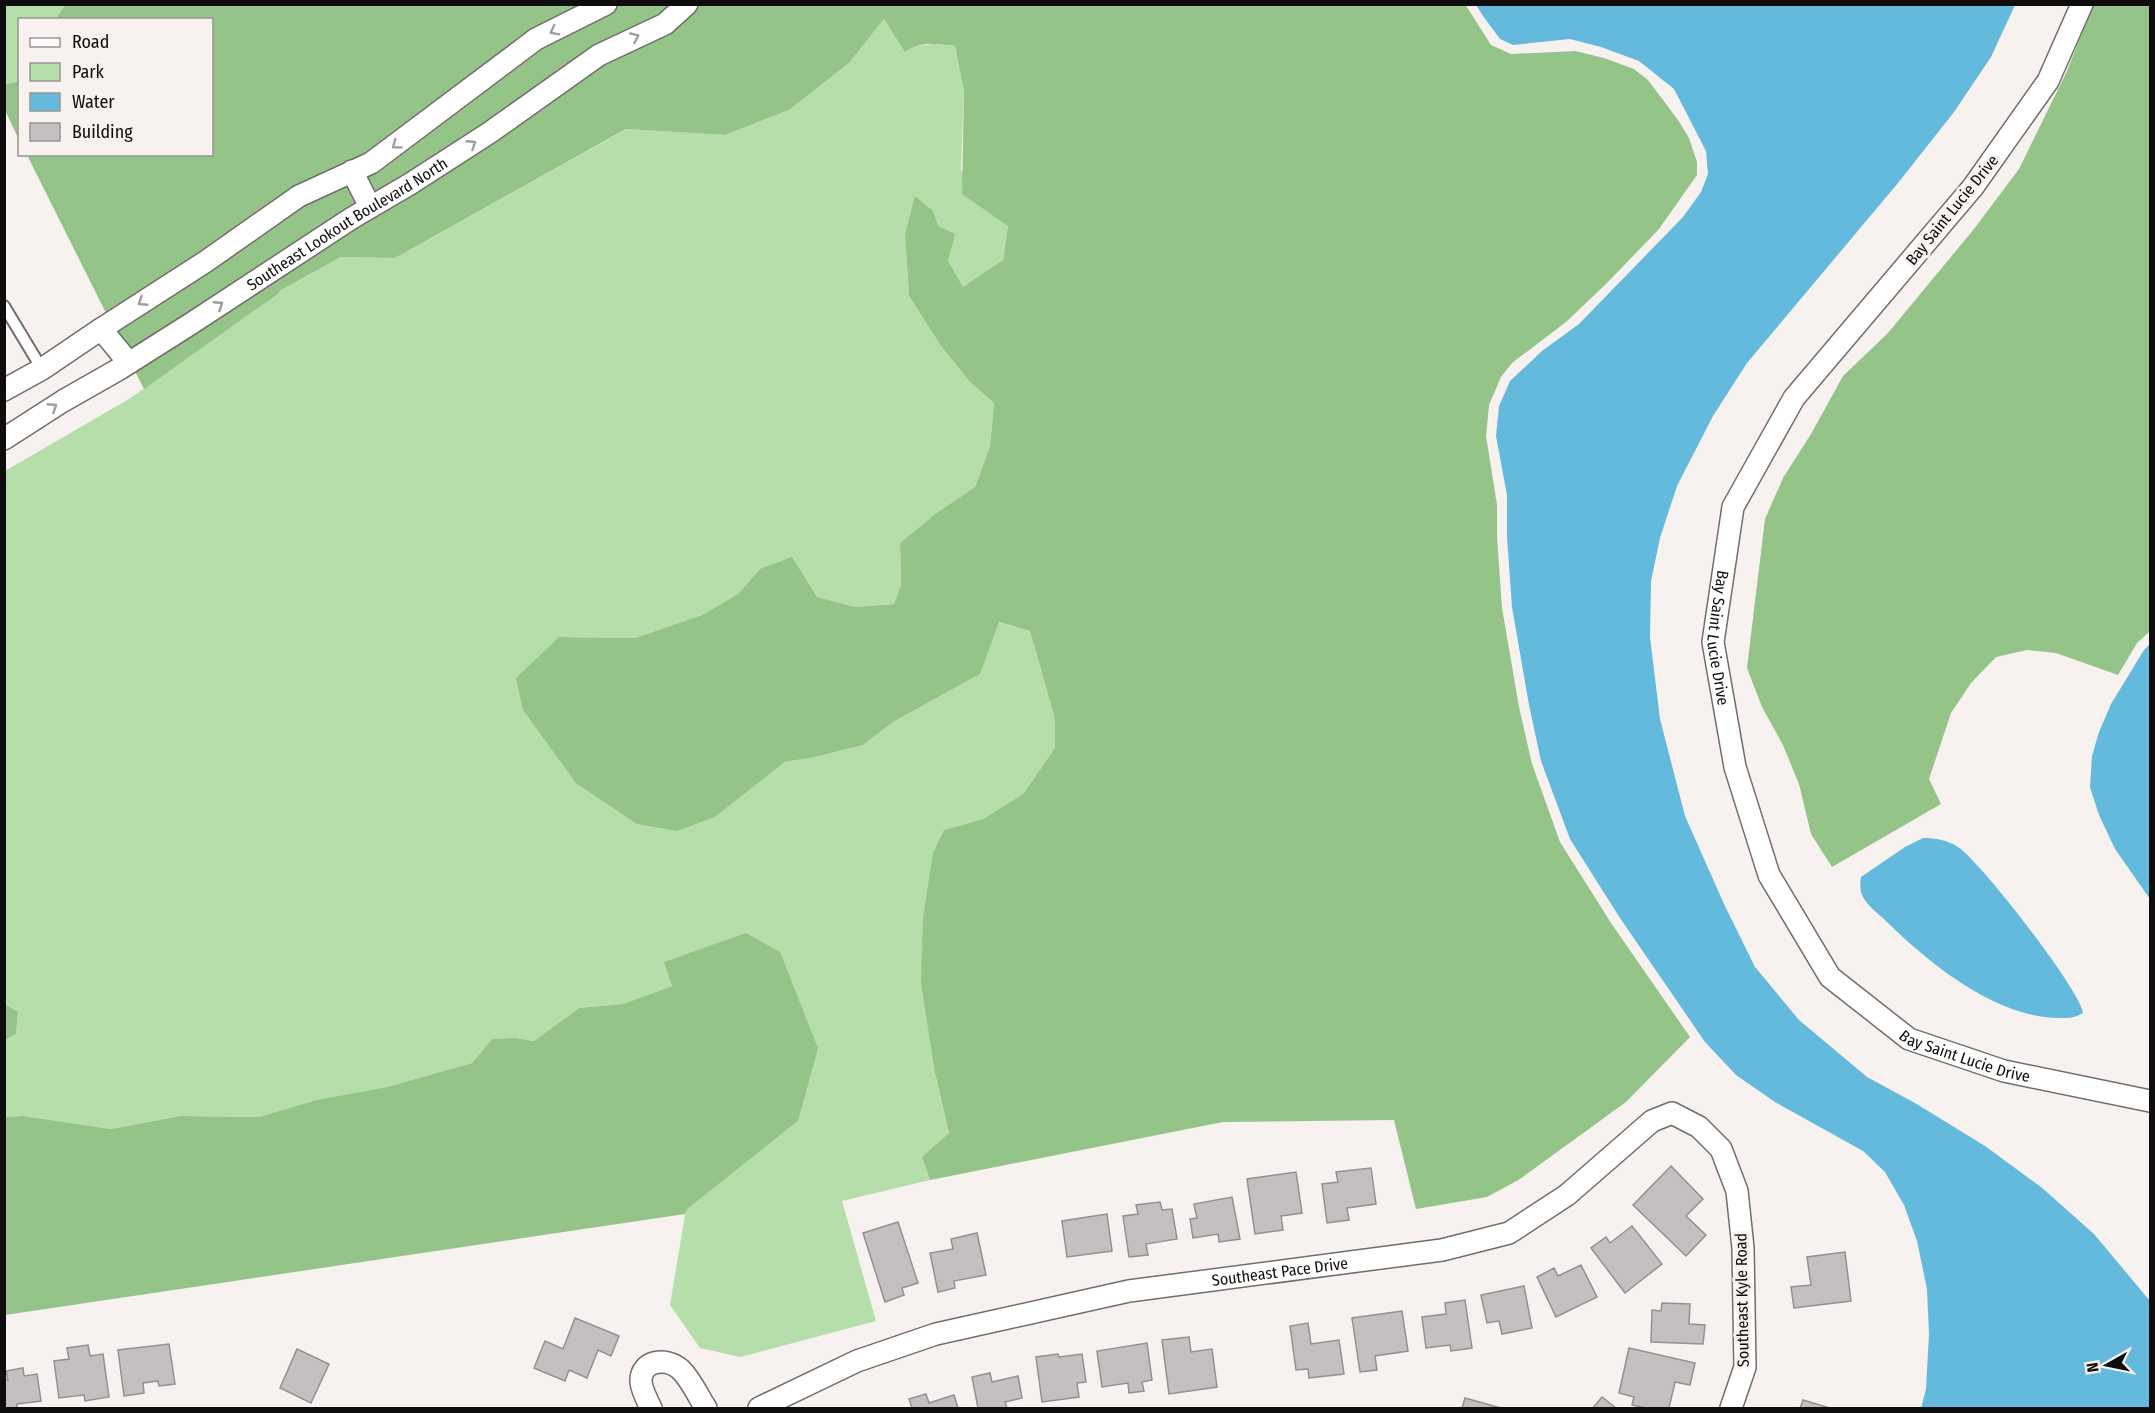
<svg xmlns="http://www.w3.org/2000/svg" width="2155" height="1413" viewBox="0 0 2155 1413" font-family="'Fira Sans Condensed',sans-serif">
	<style>
		.green { fill: #b6deab }
		.forest { fill: #95c488 }
		.water { fill: #64badc }
		.building { fill: #c5bfc2; stroke: #959093; stroke-width: 1.5 }
		.lines { fill: none; stroke-linecap: round; stroke-linejoin: round }
		.service-casing { stroke: #726d6c; stroke-width: 14 }
		.minor-casing { stroke: #726d6c; stroke-width: 24 }
		.service { stroke: #fff; stroke-width: 10 }
		.minor { stroke: #fff; stroke-width: 21 }
		.oneway { stroke: #9f9e9e }
		.labels { text-anchor: middle; dominant-baseline: central; stroke-width: 6; stroke-linejoin: round; paint-order: stroke }
		.street-label { font-size: 16px; fill: #0e0c0c; stroke: #f7f1ef }
	</style>
	<rect width="100%" height="100%" fill="#f7f1ef"/>
	<!-- green -->
	<g class="green">
		<path d="M5,5h60l-9,14 -36,1 -1,57 -2,5 -12,2z"/>
		<path d="M884,19l27,28 22,-3 22,2 9,45 -3,79 47,56 -5,34 -40,28 -15,-27 -15,-50 -28,23 4,62 32,50 28,35 25,22 -4,43 -15,41 -40,27 -35,29 1,42 -7,19 -39,3 -38,-10 -57,-28 -22,25 -36,21 -67,23 -76,-1 119,194 37,-14 70,-55 30,-5 48,-12 30,-23 87,-48 18,-52 32,9 25,88v29l-32,46 -40,25 -39,11 -9,243 14,61 -27,23 8,23 -88,21 34,120 -136,36 -40,-9 -30,-43 16,-96 112,-88 -52,-187 -81,28 7,24 -49,18 -44,4 -45,33 -18,-3 -24,1 -20,24 -85,24 -71,13 -57,17 -79,-1 -69,13 -88,-13 -18,1v-77l11,-6 2,-21 -14,-9 1,-533 124,-72 149,-105 3,-4 60,-33 54,1 232,-129 98,6 64,-25 60,-47z"/>
	</g>
	<!-- forest -->
	<g class="forest">
		<path d="M1465,4l26,41 20,9 64,-3 29,7 30,11 14,11 30,40 11,18 8,24v13l-38,54 -52,54 -41,39 -54,41 -11,14 -12,28 -3,31 11,69v32l5,71 17,99 13,57 28,78 51,81 79,114 -64,65 -106,77 -33,18 -71,12 -22,-89 -171,2 -293,58 -8,-23 27,-24 -14,-60 -14,-90 2,-65 10,-65 11,-23 39,-11 40,-25 32,-46v-29l-25,-88 -31,-9 -19,52 -87,48 -30,23 -48,12 -30,5 -70,55 -37,14 -41,-7 -61,-41 -53,-73 -7,-32 43,-41 76,1 67,-23 36,-21 22,-25 32,-12 25,40 38,10 39,-3 7,-19 -1,-42 35,-29 40,-27 15,-41 4,-43 -25,-22 -28,-35 -32,-50 -4,-62 10,-38 18,15 5,15 17,8 -7,27 15,26 40,-27 5,-34 -46,-32 2,-103 -9,-45c-17,-2 -37,-5 -50,6l-21,-33 -35,44 -60,47 -64,25 -99,-6 -231,129 -54,-1 -60,33 -3,4 -134,95 -117,-234 185,-1v-134l-156,-1 9,-14z"/>
		<path d="M2093,5h57v626l-13,12 -19,32 -62,-22 -29,-3 -31,7 -25,26 -20,30 -22,66 12,25 -109,63 -21,-33 -12,-50 -16,-39 -21,-38 -15,-39 18,-149 18,-41 28,-44 32,-58 45,-43 86,-104 45,-60 48,-98z"/>
		<path d="M19,77h1l-1,63 -14,-30v-26l12,-2z"/>
		<path d="M746,933l34,19 38,96 -20,73 -111,88 -2,5 -680,101v-198l18,-1 88,13 69,-13 79,1 57,-17 71,-13 85,-24 20,-24 24,-1 18,3 45,-33 44,-4 49,-18 -8,-24z"/>
		<path d="M4,1004l14,8 -2,22 -11,6z"/>
	</g>
	<!-- water -->
	<g class="water">
		<path d="M1476,5h539l-24,52 -37,55 -56,71 -151,180 -34,53 -36,70 -17,52 -9,43 -1,56 10,82 25,97 39,88 31,63 44,53 68,57 48,26 70,43 56,41 53,47 56,67v107h-229l5,-19 3,-55 -2,-45 -10,-48 -13,-36 -19,-33 -22,-21 -88,-49 -39,-27 -31,-33 -85,-124 -50,-79 -29,-78 -12,-56 -17,-98 -5,-70v-42l-11,-59 3,-30 11,-25 32,-30 37,-27 104,-107 18,-25 7,-18 -2,-23 -32,-62 -35,-28 -38,-14 -31,-8 -57,6 -13,-6 -17,-23z"/>
		<path d="M2150,644v255l-35,-50 -16,-34 -9,-28 2,-31 7,-24 12,-28 33,-54z"/>
		<path d="M1923,838c13,0 24,2 35,9 22,14 123,144 125,166 -9,6 -17,5 -27,5 -62,-2 -126,-54 -169,-96 -8,-8 -20,-16 -25,-27 -2,-5 -2,-12 -1,-18l44,-30z"/>
	</g>
	<!-- building -->
	<g class="building">
		<path d="M1671,1166l32,33 -17,17 20,19 -20,21 -53,-51z"/>
		<path d="M1371,1168l5,36 -29,4 2,12 -22,3 -5,-39 16,-2 -2,-10z"/>
		<path d="M1296,1172l6,41 -21,3 2,14 -28,4 -8,-55z"/>
		<path d="M1232,1197l8,42 -21,3 -1,-8 -25,4 -3,-19 7,-1 -3,-14z"/>
		<path d="M1160,1202l2,8 10,-1 5,30 -31,5 2,11 -19,2 -6,-41 15,-2 -2,-9z"/>
		<path d="M1107,1214l5,37 -45,6 -5,-36z"/>
		<path d="M898,1222l20,61 -16,5 2,7 -19,7 -22,-69z"/>
		<path d="M1632,1226l30,38 -37,29 -34,-45 15,-11 4,6z"/>
		<path d="M977,1233l9,42 -32,6 1,7 -17,4 -8,-39 23,-4 -2,-10z"/>
		<path d="M1845,1252l6,49 -57,7 -3,-21 20,-2 -4,-28z"/>
		<path d="M1581,1265l16,32 -41,20 -19,-40 17,-9 4,8z"/>
		<path d="M1524,1286l8,42 -30,6 -3,-13 -12,2 -6,-28z"/>
		<path d="M1465,1300l7,48 -21,3 -1,-6 -24,3 -4,-31 24,-3 -1,-11z"/>
		<path d="M1662,1303l28,1 -1,20 16,1 -2,19 -52,-2 1,-32 9,1z"/>
		<path d="M1402,1311l6,40 -33,5 2,14 -17,2 -8,-54z"/>
		<path d="M575,1318l44,18 -8,20 -13,-6 -11,28 -18,-8 -4,11 -31,-13 11,-27 18,8z"/>
		<path d="M1308,1323l3,21 28,-4 5,34 -35,4 -1,-9 -12,1 -6,-44z"/>
		<path d="M1189,1337l2,15 21,-3 5,38 -48,7 -7,-54z"/>
		<path d="M1147,1343l5,37 -10,2 2,9 -15,2 -1,-10 -26,4 -5,-36z"/>
		<path d="M169,1344l6,40 -16,2 -1,-5 -15,2 1,10 -20,3 -6,-46z"/>
		<path d="M88,1345l2,11 13,-2 6,43 -24,4 -1,-6 -25,3 -5,-37 15,-2 -2,-11z"/>
		<path d="M1629,1348l66,15 -5,22 -15,-3 -6,26h-23l-14,-3 2,-8 -15,-4z"/>
		<path d="M297,1349l32,15 -18,39 -31,-15z"/>
		<path d="M1058,1354l1,3 23,-3 4,28 -9,1 2,14 -37,5 -6,-45z"/>
		<path d="M23,1368l1,8 13,-2 4,27 -24,3v4h-13v-28h4l-2,-9z"/>
		<path d="M990,1373l2,9 26,-6 4,22 -17,4 2,6h-29l-6,-31z"/>
		<path d="M926,1394l3,9 25,-8 4,13h-46l-3,-9z"/>
		<path d="M1602,1397l14,11h-23z"/>
		<path d="M1465,1398l36,10h-39z"/>
		<path d="M1803,1400l27,8h-30z"/>
	</g>
	<g class="lines">
		<defs>
			<path id="service" d="M4,306l38,63"/>
			<g id="minor">
				<path id="s1" d="M2082,4l-34,77 -75,106 -179,211 -61,109 -20,135 22,125 34,108 61,102 79,62 95,32 146,30"/>
				<path d="M352,171l18,36"/>
				<path d="M101,329l28,34"/>
				<path d="M4,390l38,-21 59,-40 104,-67 94,-66 72,-33 165,-124 70,-35"/>
				<path id="s2" d="M4,439l59,-38 58,-33 71,-45 160,-105 58,-34 79,-51 110,-78 66,-31 22,-20"/>
				<path d="M651,1408c-4,-8 -9,-17 -10,-26 -1,-22 25,-25 39,-13 10,9 18,27 26,39"/>
				<path id="s3" d="M759,1408l98,-47 79,-27 193,-43 313,-41 67,-17 58,-38 85,-74 20,-8 27,14 22,22 16,42 6,57 2,119 -14,41"/>
			</g>
		</defs>
		<!-- service casing -->
		<use href="#service" class="service-casing"/>
		<!-- minor casing -->
		<use href="#minor" class="minor-casing"/>
		<!-- service -->
		<use href="#service" class="service"/>
		<!-- minor -->
		<use href="#minor" class="minor"/>
	</g>
	<!-- one-way arrows -->
	<defs><path id="oneway-chevron" d="M-2-3.5L2.5 0L-2 3.5" fill="none" stroke-width="1.6" stroke-linecap="round" stroke-linejoin="round" transform="scale(1.5)"/></defs>
	<g class="oneway">
		<use href="#oneway-chevron" transform="translate(554 31) rotate(153)"/>
		<use href="#oneway-chevron" transform="translate(635 37) rotate(-24)"/>
		<use href="#oneway-chevron" transform="translate(472 144) rotate(-33)"/>
		<use href="#oneway-chevron" transform="translate(396 145) rotate(143)"/>
		<use href="#oneway-chevron" transform="translate(142 302) rotate(147)"/>
		<use href="#oneway-chevron" transform="translate(219 305) rotate(-33)"/>
		<use href="#oneway-chevron" transform="translate(53 407) rotate(-33)"/>
	</g>
	<g class="labels">
		<!-- street labels -->
		<g class="street-label">
			<text transform="translate(1952 210) rotate(-51)">Bay Saint Lucie Drive</text>
			<text stroke="none"><textPath href="#s2" startOffset="405">Southeast Lookout Boulevard North</textPath></text>
			<text stroke="none"><textPath href="#s1" startOffset="748">Bay Saint Lucie Drive</textPath></text>
			<text stroke="none"><textPath href="#s1" startOffset="1270">Bay Saint Lucie Drive</textPath></text>
			<text stroke="none"><textPath href="#s3" startOffset="542">Southeast Pace Drive</textPath></text>
			<text transform="translate(1742 1300) rotate(-91)">Southeast Kyle Road</text>
		</g>
	</g>
	<!-- border -->
	<rect width="2155" height="1413" fill="none" stroke="#0e0c0c" stroke-width="12"/>
	<!-- legend -->
	<rect x="18" y="18" width="195" height="138" fill="#f7f1ef" stroke="#9a9594" stroke-width="1.5"/>
	<rect x="30" y="38" width="30" height="9" fill="#ffffff" stroke="#9a9594" stroke-width="1.5"/>
	<text x="72" y="48" font-size="18" fill="#0e0c0c">Road</text>
	<rect x="30" y="63" width="30" height="18" fill="#b6deab" stroke="#9a9594" stroke-width="1.5"/>
	<text x="72" y="78" font-size="18" fill="#0e0c0c">Park</text>
	<rect x="30" y="93" width="30" height="18" fill="#64badc" stroke="#9a9594" stroke-width="1.5"/>
	<text x="72" y="108" font-size="18" fill="#0e0c0c">Water</text>
	<rect x="30" y="123" width="30" height="18" fill="#c5bfc2" stroke="#9a9594" stroke-width="1.5"/>
	<text x="72" y="138" font-size="18" fill="#0e0c0c">Building</text>
	<!-- north arrow -->
	<g transform="translate(2107 1365) rotate(261)" stroke="#f7f1ef" stroke-width="4.5" paint-order="stroke">
	<path d="M0-4.5L10 22L0 15L-10 22Z" fill="#0e0c0c"/>
	<text y="-9" font-size="16" font-weight="bold" text-anchor="middle" fill="#0e0c0c">N</text>
	</g>
</svg>
